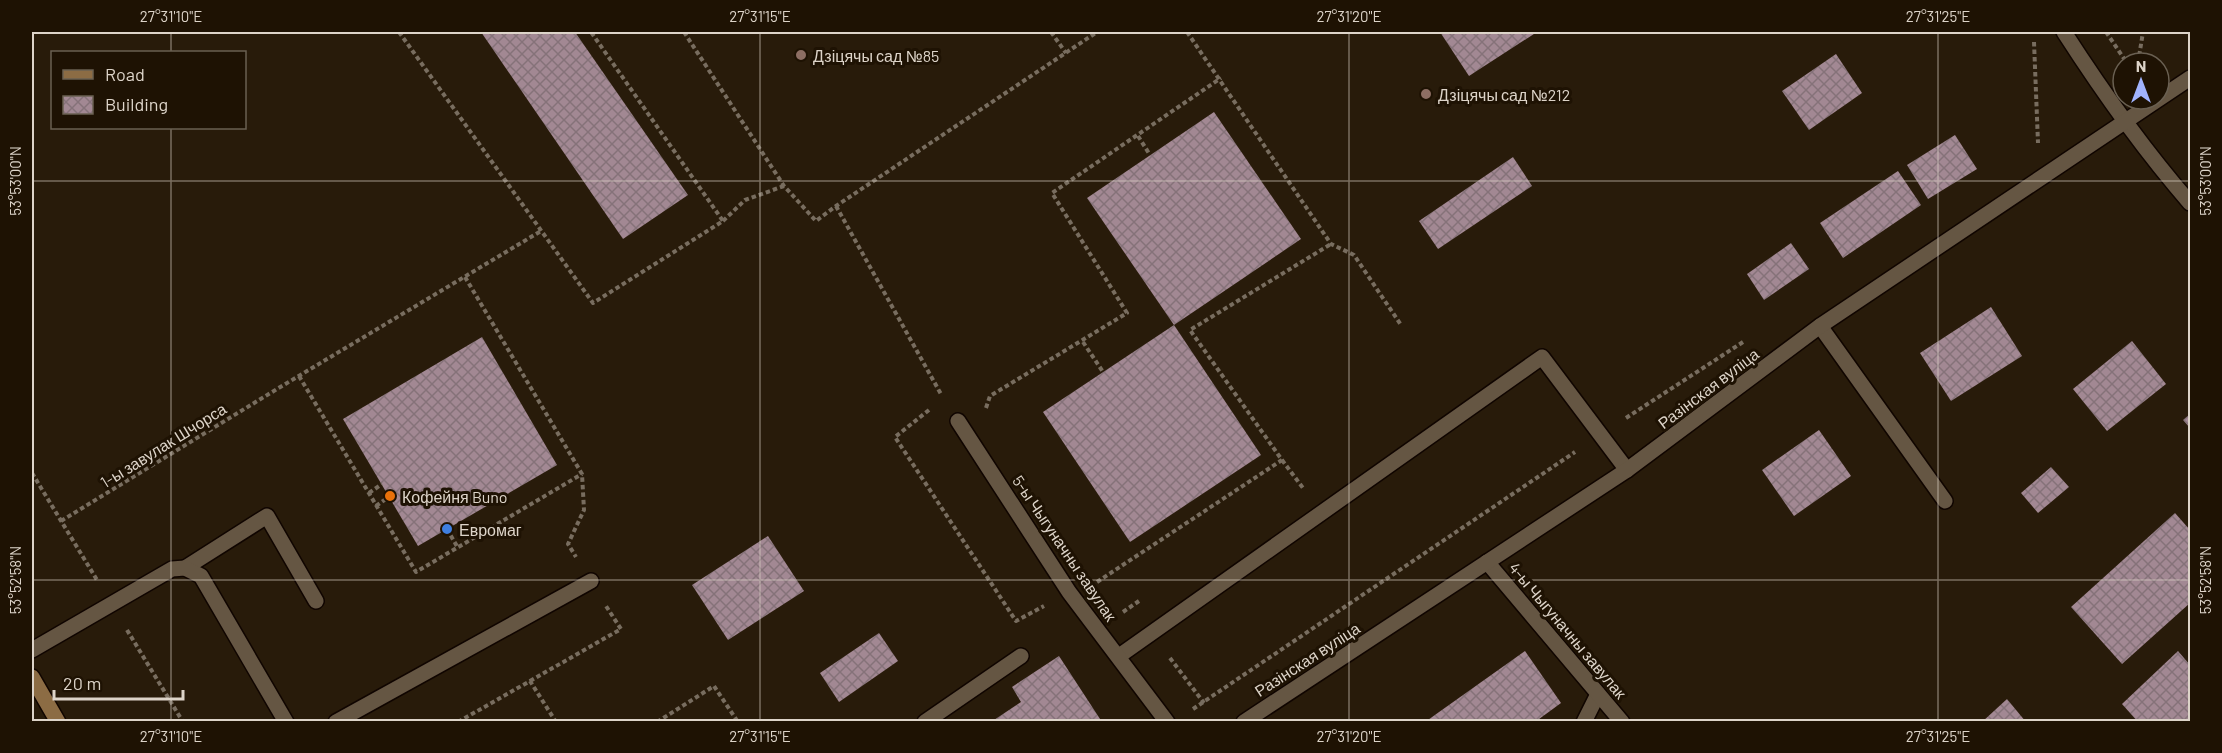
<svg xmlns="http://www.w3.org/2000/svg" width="2222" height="753" viewBox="0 0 2222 753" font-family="Barlow,sans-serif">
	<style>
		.building { fill: url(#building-cross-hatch) }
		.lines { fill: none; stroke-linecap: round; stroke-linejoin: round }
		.lane-casing { stroke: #100500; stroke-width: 18 }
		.street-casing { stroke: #100500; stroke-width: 18 }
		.secondary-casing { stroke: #100500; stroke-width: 18 }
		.path { stroke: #786d5f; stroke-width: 4; stroke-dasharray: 4.5 3; stroke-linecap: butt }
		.lane { stroke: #655643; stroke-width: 15 }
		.street { stroke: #655643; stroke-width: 15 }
		.secondary { stroke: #8c6c44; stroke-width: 15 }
		.ticks { fill: none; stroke: #ddd4c9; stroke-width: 1.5; stroke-opacity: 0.45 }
		.education-dot { fill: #8d6e63; stroke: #1e1203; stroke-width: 2 }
		.food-dot { fill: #e8710a; stroke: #1e1203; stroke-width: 2 }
		.shop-dot { fill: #3f7fe0; stroke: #1e1203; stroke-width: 2 }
		.labels { text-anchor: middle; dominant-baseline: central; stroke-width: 6; stroke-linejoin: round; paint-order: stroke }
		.poi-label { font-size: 16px; fill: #ddd4c9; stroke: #1e1203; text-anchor: start }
		.street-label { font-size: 16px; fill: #ddd4c9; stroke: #1e1203 }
		.neatline { fill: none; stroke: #ddd4c9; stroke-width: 2 }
		.ticks-label { font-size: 15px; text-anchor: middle; fill: #ddd4c9 }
	</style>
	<defs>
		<pattern id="building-cross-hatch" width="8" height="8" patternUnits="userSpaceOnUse" patternTransform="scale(1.5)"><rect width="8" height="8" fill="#a28893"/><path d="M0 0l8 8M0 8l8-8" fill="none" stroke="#857279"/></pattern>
	</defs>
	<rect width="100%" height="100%" fill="#281b0a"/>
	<!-- building -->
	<g class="building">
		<path d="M481,32h94l113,163 -65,44z"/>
		<path d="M1440,32h97l-68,44z"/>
		<path d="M1836,54l26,39 -53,37 -27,-39z"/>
		<path d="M1214,112l87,127 -127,86 -87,-127z"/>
		<path d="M1955,135l22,34 -49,30 -21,-34z"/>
		<path d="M1513,157l19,29 -94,63 -19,-28z"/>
		<path d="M1898,171l23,34 -78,53 -23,-35z"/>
		<path d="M1791,243l18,26 -45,31 -17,-26z"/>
		<path d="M1991,307l31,49 -71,45 -31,-48z"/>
		<path d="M1174,325l87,130 -131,87 -87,-130z"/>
		<path d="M482,337l75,128 -139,81 -75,-127z"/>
		<path d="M2132,341l34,43 -59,47 -34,-42z"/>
		<path d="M2190,414v14l-7,-8z"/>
		<path d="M1819,430l32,46 -57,40 -32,-46z"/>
		<path d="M2051,467l18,20 -31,26 -17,-20z"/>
		<path d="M2175,513l15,17v73l-68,61 -51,-57z"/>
		<path d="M768,536l36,55 -76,49 -36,-55z"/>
		<path d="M879,633l19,28 -59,41 -19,-29z"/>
		<path d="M1525,651l36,52 -26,19h-110z"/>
		<path d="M2178,651l12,14v57h-52l-16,-18z"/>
		<path d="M1059,656l43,66h-111l30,-20 -9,-15z"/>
		<path d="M2007,699l19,23h-44z"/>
	</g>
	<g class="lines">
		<defs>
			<g id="lane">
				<path d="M1820,326l125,175"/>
				<path d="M185,568l82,-52 49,85"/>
				<path d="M32,650l140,-81 13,-1 16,8 85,146"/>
				<path d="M1119,656l423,-299 85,113"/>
				<path d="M336,722l255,-141"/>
				<path d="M925,722l96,-66"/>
				<path d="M1584,722l14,-28"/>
			</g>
			<g id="street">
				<path d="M2064,32c38,59 79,117 126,171"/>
				<path d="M958,421l111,171 98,130"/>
				<path d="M1487,562l135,160"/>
				<path d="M1244,722l383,-252 193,-144 370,-248"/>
			</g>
			<path id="secondary" d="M32,677l26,45"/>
		</defs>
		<!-- lane casing -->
		<use href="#lane" class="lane-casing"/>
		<!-- street casing -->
		<use href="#street" class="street-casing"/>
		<!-- secondary casing -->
		<use href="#secondary" class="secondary-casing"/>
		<!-- path -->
		<g class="path">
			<path d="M399,32l194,271 130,-82 -132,-189"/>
			<path d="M684,32l100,154 32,35 20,-15 261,-174"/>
			<path d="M1051,32l15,21"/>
			<path d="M1187,32l144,212 23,11 47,70"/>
			<path d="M2106,32l21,31"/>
			<path d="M2034,42l4,101"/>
			<path d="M2138,63l5,-31"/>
			<path d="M1138,136l12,19"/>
			<path d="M836,206l106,190"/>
			<path d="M723,221l22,-21 39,-14"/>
			<path d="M465,277l117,197 2,36 -16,34 8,13"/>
			<path d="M1083,342l20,30"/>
			<path d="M299,376l117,196 166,-98"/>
			<path d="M986,408l4,-12 137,-83 -75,-120 169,-115"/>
			<path d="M929,410l-34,27 121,184 28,-15"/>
			<path d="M1626,418l117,-76"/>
			<path d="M1282,460l21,28"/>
			<path d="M32,473l65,107"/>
			<path d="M369,493l13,-9"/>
			<path d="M376,506l14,-10"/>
			<path d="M61,521l216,-132 264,-158"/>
			<path d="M447,529l11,19"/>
			<path d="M1097,582l185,-122 -92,-130 141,-86"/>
			<path d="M1123,612l16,-11"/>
			<path d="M127,630l56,92"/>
			<path d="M1170,658l34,45"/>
			<path d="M530,681l91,-52 -15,-23"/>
			<path d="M1193,709l382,-257"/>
			<path d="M458,722l72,-41 26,41"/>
			<path d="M657,722l57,-36 24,36"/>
		</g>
		<!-- lane -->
		<use href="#lane" class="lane"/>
		<!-- street -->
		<use href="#street" class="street"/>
		<!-- secondary -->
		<use href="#secondary" class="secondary"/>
	</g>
	<!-- ticks -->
	<path class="ticks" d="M171,32v20M760,32v690M1349,32v690M1938,32v690M171,128v594M32,181h2158M32,580h2158"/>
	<!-- markers -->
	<g class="education-dot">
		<circle cx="801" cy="55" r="6"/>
		<circle cx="1426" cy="94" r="6"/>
	</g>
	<circle class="food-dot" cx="390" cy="496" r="6"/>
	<circle class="shop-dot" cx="447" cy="529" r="6"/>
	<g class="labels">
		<!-- poi labels -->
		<g class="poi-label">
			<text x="813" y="55">Дзіцячы сад №85</text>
			<text x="1438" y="94">Дзіцячы сад №212</text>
			<text x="402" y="496">Кофейня Buno</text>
			<text x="459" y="529">Евромаг</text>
		</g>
		<!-- street labels -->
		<g class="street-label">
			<text transform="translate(1708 388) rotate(-37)">Разінская вуліца</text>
			<text transform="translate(163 445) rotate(-32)">1-ы завулак Шчорса</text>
			<text transform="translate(1065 548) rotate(56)">5-ы Чыгуначны завулак</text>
			<text transform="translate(1568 630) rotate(50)">4-ы Чыгуначны завулак</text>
			<text transform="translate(1307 659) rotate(-33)">Разінская вуліца</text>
		</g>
	</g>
	<!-- border -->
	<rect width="2222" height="753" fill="none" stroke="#1e1203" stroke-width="66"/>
	<!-- legend -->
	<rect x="51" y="51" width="195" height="78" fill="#1e1203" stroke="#6a6052" stroke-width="1.5"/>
	<rect x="63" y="70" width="30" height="9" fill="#8c6c44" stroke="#6a6052" stroke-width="1.5"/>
	<text x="105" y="81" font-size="18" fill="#ddd4c9">Road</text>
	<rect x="63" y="96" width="30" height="18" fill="url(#building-cross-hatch)" stroke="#6a6052" stroke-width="1.5"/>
	<text x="105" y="111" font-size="18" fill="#ddd4c9">Building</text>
	<!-- north arrow -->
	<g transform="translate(2141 81)"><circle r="28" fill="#1e1203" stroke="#6a6052" stroke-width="1.5"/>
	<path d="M0-4.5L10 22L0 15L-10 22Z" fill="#a1b3fd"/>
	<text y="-9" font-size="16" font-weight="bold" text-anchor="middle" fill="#ddd4c9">N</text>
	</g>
	<!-- scale -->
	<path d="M54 690v9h129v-9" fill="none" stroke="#ddd4c9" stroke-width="3"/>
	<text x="63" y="690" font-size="18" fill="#ddd4c9" stroke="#1e1203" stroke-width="4.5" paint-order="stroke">20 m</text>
	<rect x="33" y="33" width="2156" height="687" class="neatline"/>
	<g class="ticks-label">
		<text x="171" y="22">27°31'10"E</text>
		<text x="760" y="22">27°31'15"E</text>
		<text x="1349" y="22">27°31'20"E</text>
		<text x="1938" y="22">27°31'25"E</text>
		<text transform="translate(16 181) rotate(-90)" y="5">53°53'00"N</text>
		<text transform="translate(2206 181) rotate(-90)" y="5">53°53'00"N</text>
		<text transform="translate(16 580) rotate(-90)" y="5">53°52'58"N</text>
		<text transform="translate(2206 580) rotate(-90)" y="5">53°52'58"N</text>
		<text x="171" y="742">27°31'10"E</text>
		<text x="760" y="742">27°31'15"E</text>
		<text x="1349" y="742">27°31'20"E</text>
		<text x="1938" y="742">27°31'25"E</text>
	</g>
</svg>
